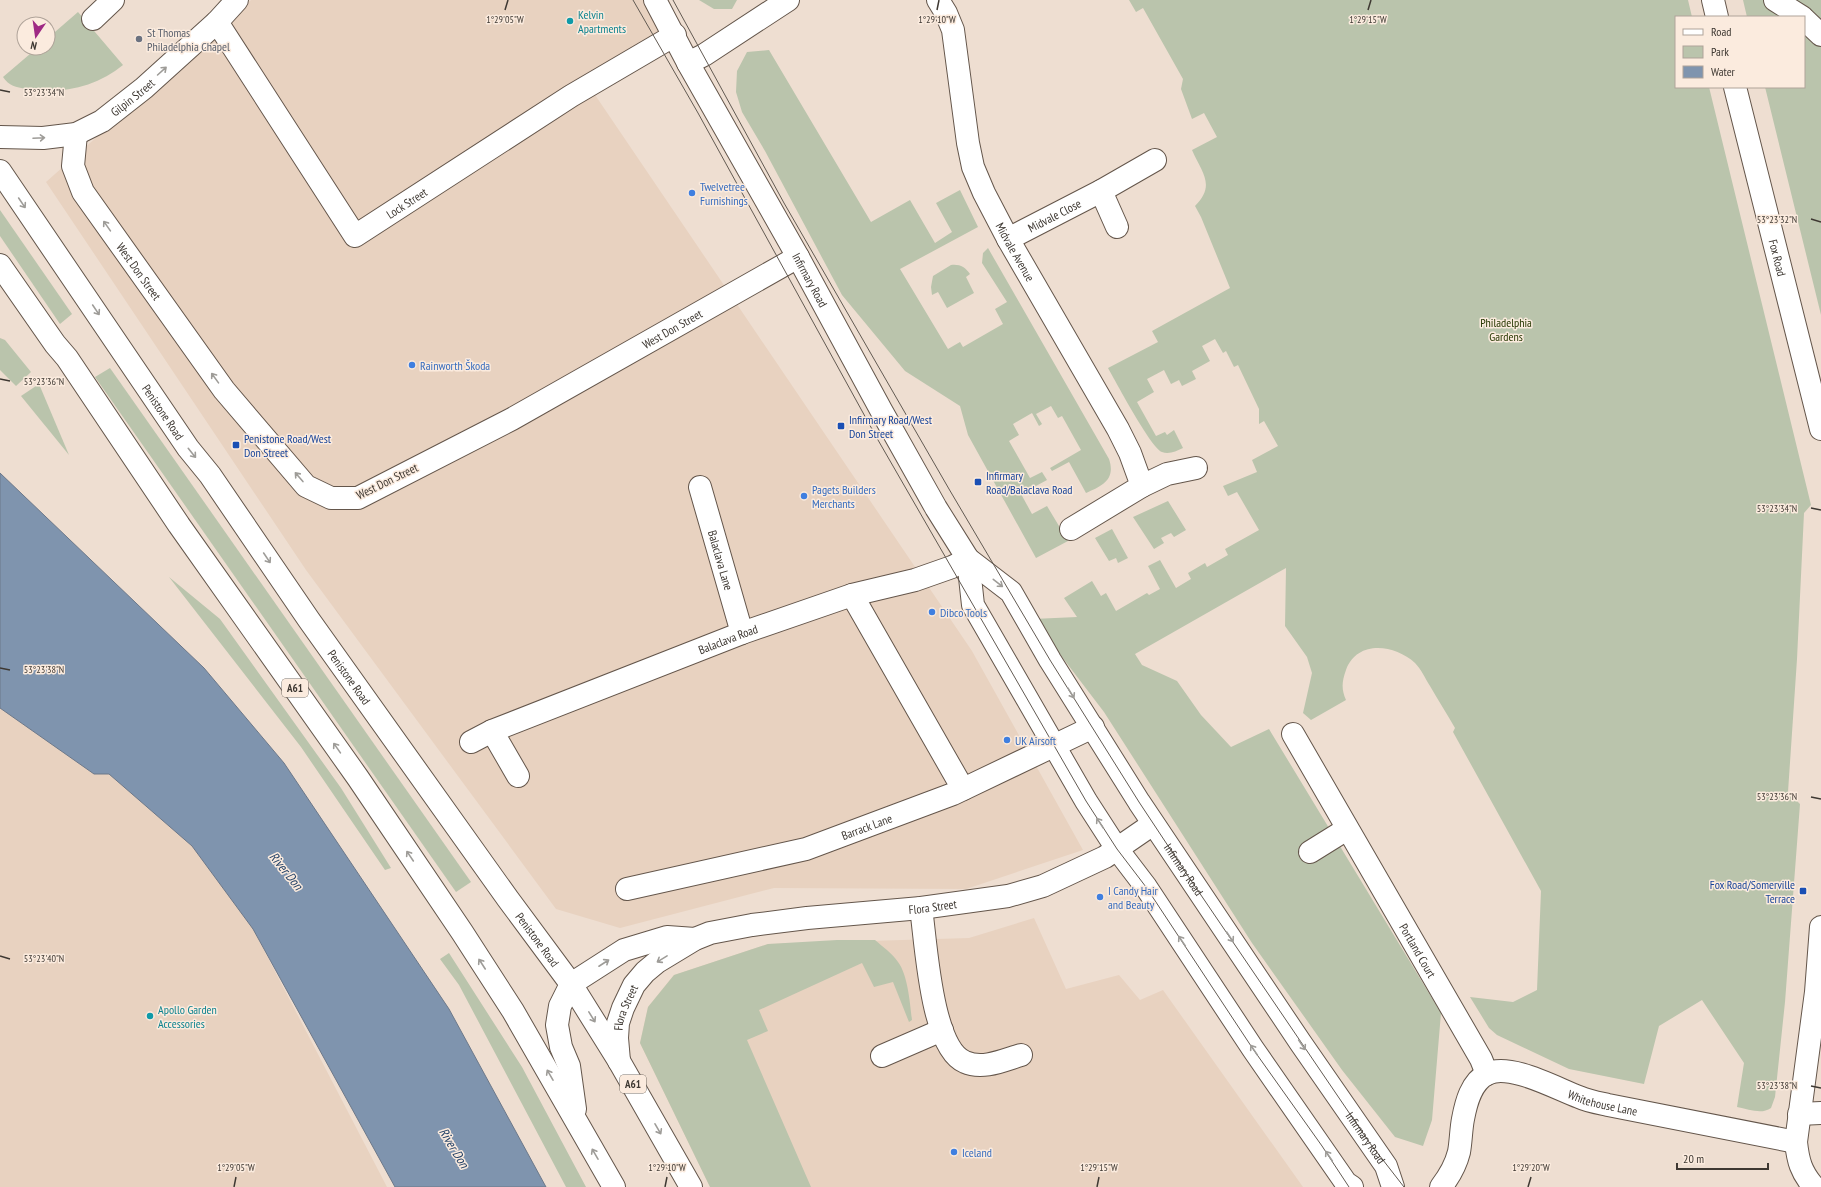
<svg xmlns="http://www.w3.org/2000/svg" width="1821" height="1187" viewBox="0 0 1821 1187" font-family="'PT Sans Narrow',sans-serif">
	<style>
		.built { fill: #e8d2c0 }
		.green { fill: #bac4ac }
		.water { fill: #7f94ae; stroke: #6c7889 }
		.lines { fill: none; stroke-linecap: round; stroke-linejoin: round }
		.minor-casing { stroke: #64564b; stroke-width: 24 }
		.highway-casing { stroke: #64564b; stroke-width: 24 }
		.minor { stroke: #fff; stroke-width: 22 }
		.highway { stroke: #fff; stroke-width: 22 }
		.tram { stroke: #625a52; stroke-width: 1 }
		.oneway { stroke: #9e9c98 }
		.ticks { fill: none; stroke: #3e3832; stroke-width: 1.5 }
		.culture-dot { fill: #0f9aa8; stroke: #fbebde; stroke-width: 1.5 }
		.worship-dot { fill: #6b7280; stroke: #fbebde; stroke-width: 1.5 }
		.shop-dot { fill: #3f7fe0; stroke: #fbebde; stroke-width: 1.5 }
		.transit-dot { fill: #1a4fb4; stroke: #fbebde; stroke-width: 1.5 }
		.labels { text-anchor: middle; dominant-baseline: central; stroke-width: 3; stroke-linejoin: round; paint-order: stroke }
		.shield { fill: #fbebde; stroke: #776e66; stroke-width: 1 }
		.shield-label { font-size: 11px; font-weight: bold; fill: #3e3832 }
		.culture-label { font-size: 12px; fill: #0d838f; stroke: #fbebde; text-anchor: start }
		.worship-label { font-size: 12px; fill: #5b616d; stroke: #fbebde; text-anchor: start }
		.street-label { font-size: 12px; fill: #3e3832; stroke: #fbebde }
		.shop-label { font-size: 12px; fill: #366cbe; stroke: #fbebde; text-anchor: start }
		.park-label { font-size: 12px; fill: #273702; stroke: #fbebde }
		.transit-label { font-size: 12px; fill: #164399; stroke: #fbebde; text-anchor: start }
		.water-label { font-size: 13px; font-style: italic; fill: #224167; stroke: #fbebde }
		.ticks-label { font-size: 10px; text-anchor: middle; fill: #3e3832; stroke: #fbebde; stroke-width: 3; stroke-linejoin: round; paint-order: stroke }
	</style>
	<rect width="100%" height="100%" fill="#eeded1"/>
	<!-- built -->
	<g class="built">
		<path d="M251,0h404l20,35 -86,51 383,565 111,199 -117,39 -192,-1 -154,40 -64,-19 -250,-339 -260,-388z"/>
		<path d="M0,708l94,66h15l83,72 61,83 134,258h-387z"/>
		<path d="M1034,918l32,71 53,-14 21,25 23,-10 140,197h-593l-70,-144 8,-36 26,-32 94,-31 201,-6z"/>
	</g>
	<!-- green -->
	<g class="green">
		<path d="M699,0h38l-5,9h-18z"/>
		<path d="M1129,0h559l4,17h-16v70h33l102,418 -7,8 -7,146 -9,133 12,12 -15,198 -10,95 -4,11c-10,7 -22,1 -34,-1l7,-44 -42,-63 -43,26 -15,58 -75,-15 -72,-34 -8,-7 -19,-31 43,5 24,-12 4,-99 -88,-159 2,-4c-8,-14 -17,-28 -25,-42 -5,-8 -9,-17 -15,-23 -21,-19 -58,-23 -69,7 -4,11 -5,19 0,30l-35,20 -8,-7 9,-40 -5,-16 -22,-31 1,-58 -151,86 7,11 35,16 24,34 30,32 38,-18 172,284 -9,107 -9,26 -28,-9 -53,-67 -90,-127 -148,-231 -71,-93 44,-2 -13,-19 28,-17 9,15 5,-3 10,18 31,-18 2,2 11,-6 -12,-23 12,-6 16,28 15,-9 -3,-6 17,-10 2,4 21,-12 -3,-6 34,-19 -22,-38 -9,4 -5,-10 34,-14 -5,-12 26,-14 -14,-25 -5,3v-15l-21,-44 -4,2 -8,-16 -3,2 -8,-14 -13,7 8,15 -18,10 4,8 -14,7 -3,-6 -8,4 -7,-14 -17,9 7,13 -17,10 19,34 9,-4 2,3 7,-5 9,18c-7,3 -14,7 -21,4 -11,-4 -46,-70 -54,-84l50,-26 -6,-11 78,-43 -29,-71 -6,-11c21,-21 7,-33 -3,-56l25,-13 -13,-24 -12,6 -11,-30 2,-10 -40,-71 -7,4z"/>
		<path d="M1743,0h78v315l-56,-228h39v-70h-57z"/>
		<path d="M78,12l45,53c-26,22 -63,30 -97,24 -10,-2 -17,-3 -23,-12l34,-29h11v-10z"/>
		<path d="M769,50l102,172 39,-22 25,43 17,-11 -16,-29 24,-13 18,37 -78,42 48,80 12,-7 3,5 40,-23 -8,-15 12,-7 -25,-39 1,-10 5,-5 121,211c7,21 -7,27 -23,34l-17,-31 -17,9 -2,-3 31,-18 -19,-34 -4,2 -7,-12 -15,8 6,10 -3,2 -7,-13 -19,11 6,11 -10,6 21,37 12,-6 5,8 -26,14 11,20 15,-8 21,35 -32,17 -68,-123 -8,-29 -55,-35 -63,-76 -77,-144 -23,-39 -6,-20 1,-21 10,-19z"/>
		<path d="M0,210l72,104 -12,10 -60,-88z"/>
		<path d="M951,265c9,-1 14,2 19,9l-4,3 8,16 -27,15 -9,-16 -6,3 -1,-8 2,-11z"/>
		<path d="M0,338l5,2 26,32 -15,14 -16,-16z"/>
		<path d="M110,368l361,514 -15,10 -361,-515z"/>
		<path d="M39,384l30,71 -48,-59z"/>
		<path d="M1168,501l18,29 -12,7 -3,-4 -10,5 3,5 -10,6 -21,-32z"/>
		<path d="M1112,529l16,29 -10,5 -2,-5 -7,3 -14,-23z"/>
		<path d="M169,577l51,42 121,169 50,80 -6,2 -84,-123z"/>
		<path d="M837,940h38c8,7 17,13 23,22 10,13 12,42 14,58l-3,2 -16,-40 -19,5 -12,-24 -103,47 9,21 -21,9 64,147h-101l-70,-144 8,-36 26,-32 94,-31z"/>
		<path d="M449,953l73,114 64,120h-20l-107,-202 -19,-26z"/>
	</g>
	<!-- water -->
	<path class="water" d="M0,473l204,195 80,95 165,246 97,178h-151l-142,-258 -61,-83 -83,-72h-15l-94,-66z"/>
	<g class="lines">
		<defs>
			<g id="minor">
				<path id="s1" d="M655,0l33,63 110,194 83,153 55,98 32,51 43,33 39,68 89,142 161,240 86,124 7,21"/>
				<path id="s2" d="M938,0l8,13 7,17 15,113 5,24 11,26 24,46 110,190 12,24 12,33 -71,43"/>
				<path d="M1713,0l4,17"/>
				<path d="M1775,0l27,17"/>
				<path d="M93,19l20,-19"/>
				<path d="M1804,19l17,16"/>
				<path id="s3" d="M217,22l138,214 216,-140 104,-61"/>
				<path d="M688,63l16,-8 84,-55"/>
				<path id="s4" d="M1735,87l86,342"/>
				<path id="s5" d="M76,134l-3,32 10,26 141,198 82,96 25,12h27l154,-79 286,-162"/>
				<path id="s6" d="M0,137l43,1 33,-4 26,-13 42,-33 73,-66 20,-22"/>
				<path d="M1101,191l16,36"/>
				<path id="s7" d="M1008,239l93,-48 54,-31"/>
				<path d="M1142,486l25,-12 29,-6"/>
				<path id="s8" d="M700,487l42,146"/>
				<path d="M968,559l5,46 113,196 31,48 29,38 107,162 93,134 6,4"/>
				<path d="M852,595l111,194"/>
				<path d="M492,731l26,45"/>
				<path id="s9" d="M1293,734l188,325 6,15"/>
				<path id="s10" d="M471,742l21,-11 250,-98 110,-38 63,-15 37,-13 16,-8"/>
				<path d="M1310,852l37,-23"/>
				<path id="s11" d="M627,889l179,-40 147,-55 140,-67"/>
				<path d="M921,908c5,34 10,140 44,154 18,8 39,-2 56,-7"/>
				<path d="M571,984l53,-34 43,-13 28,2"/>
				<path d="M882,1056l60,-26"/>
				<path id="s12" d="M619,1061l-2,-23 1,-15 5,-15 11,-23 11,-13 12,-10 38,-23 15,-6 42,-8 55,-7 114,-10 87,-12 35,-10 62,-29 48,-33"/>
				<path d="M1799,1114l22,-1"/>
				<path id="s13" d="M1441,1187c7,-9 15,-23 18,-35 2,-11 2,-23 4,-33 3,-16 8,-37 24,-45 22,-12 70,15 92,23 9,4 20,6 29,8l188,37"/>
				<path d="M1814,1187c-13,-15 -16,-26 -18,-45l20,-150 5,-65"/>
			</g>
			<g id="highway">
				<path id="s14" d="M0,171l188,277 22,27 99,145 199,279 63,85 48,77 72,126"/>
				<path d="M0,265l55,79 12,14 112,167 179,253 104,154 51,79 101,176"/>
				<path d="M571,984l-11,22 -3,19 4,22 8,19 6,43"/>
			</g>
		</defs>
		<!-- minor casing -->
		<use href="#minor" class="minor-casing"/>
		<!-- highway casing -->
		<use href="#highway" class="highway-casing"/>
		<!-- minor -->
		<use href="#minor" class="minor"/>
		<!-- highway -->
		<use href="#highway" class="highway"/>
		<!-- tram -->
		<g class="tram">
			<path d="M633,0l65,113 180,327 208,361 31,48 29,38 107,162 69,97 27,41"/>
			<path d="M673,0l111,203 165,286 101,171 89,142 49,74 181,266 35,45"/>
		</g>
	</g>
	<!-- one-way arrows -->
	<defs><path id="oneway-shaft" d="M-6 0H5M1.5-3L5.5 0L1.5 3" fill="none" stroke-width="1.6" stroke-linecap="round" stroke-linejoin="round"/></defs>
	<g class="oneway">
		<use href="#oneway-shaft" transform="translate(162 71) rotate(-42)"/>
		<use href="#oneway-shaft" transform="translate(39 138) rotate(-3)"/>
		<use href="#oneway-shaft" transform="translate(22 203) rotate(56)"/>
		<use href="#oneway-shaft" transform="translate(107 226) rotate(-125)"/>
		<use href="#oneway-shaft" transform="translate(96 310) rotate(56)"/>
		<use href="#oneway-shaft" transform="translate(215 378) rotate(-126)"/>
		<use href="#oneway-shaft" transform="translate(192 453) rotate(51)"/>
		<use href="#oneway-shaft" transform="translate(299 477) rotate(-131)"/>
		<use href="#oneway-shaft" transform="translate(267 558) rotate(56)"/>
		<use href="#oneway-shaft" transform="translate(998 583) rotate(38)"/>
		<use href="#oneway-shaft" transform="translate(1071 693) rotate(58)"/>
		<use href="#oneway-shaft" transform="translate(337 748) rotate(-125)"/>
		<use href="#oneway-shaft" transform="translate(1100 823) rotate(-124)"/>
		<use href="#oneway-shaft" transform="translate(410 856) rotate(-124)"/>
		<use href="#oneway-shaft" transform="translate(1230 937) rotate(56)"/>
		<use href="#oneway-shaft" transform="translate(1182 941) rotate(-124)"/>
		<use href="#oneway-shaft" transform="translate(662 959) rotate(148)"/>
		<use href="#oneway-shaft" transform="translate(604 963) rotate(-33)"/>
		<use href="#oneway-shaft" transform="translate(482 964) rotate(-123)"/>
		<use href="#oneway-shaft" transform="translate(592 1017) rotate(58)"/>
		<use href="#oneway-shaft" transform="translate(1302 1045) rotate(56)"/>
		<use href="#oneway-shaft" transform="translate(1254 1050) rotate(-124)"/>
		<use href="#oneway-shaft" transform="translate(550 1075) rotate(-120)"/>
		<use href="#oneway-shaft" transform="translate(658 1129) rotate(60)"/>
		<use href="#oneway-shaft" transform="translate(595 1154) rotate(-120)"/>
		<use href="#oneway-shaft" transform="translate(1329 1156) rotate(-124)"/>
	</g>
	<!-- ticks -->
	<path class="ticks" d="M505,10l3,-10M937,10l2,-10M1368,10l3,-10M0,90l10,2M1811,219l10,3M0,379l10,2M1811,508l10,2M0,668l10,2M1811,797l10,2M0,956l10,3M1811,1086l10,2M234,1187l2,-10M665,1187l2,-10M1097,1187l2,-10M1528,1187l3,-10"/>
	<!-- markers -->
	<g class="culture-dot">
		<circle cx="570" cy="21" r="4"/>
		<circle cx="150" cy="1016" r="4"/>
	</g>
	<circle class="worship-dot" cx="139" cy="39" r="4"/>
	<g class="shop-dot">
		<circle cx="692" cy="193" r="4"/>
		<circle cx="412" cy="365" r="4"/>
		<circle cx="804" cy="496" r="4"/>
		<circle cx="932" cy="612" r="4"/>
		<circle cx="1007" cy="740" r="4"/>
		<circle cx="1100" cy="897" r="4"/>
		<circle cx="954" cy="1152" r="4"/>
	</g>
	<g class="transit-dot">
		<rect x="837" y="422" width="8" height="8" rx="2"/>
		<rect x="232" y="441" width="8" height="8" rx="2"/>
		<rect x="974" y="478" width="8" height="8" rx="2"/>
		<rect x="1799" y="887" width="8" height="8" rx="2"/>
	</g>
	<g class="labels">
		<!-- shield labels -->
		<g class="shield">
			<rect x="282" y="679" width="26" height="18" rx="3"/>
			<rect x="620" y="1075" width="26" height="18" rx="3"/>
		</g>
		<g class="shield-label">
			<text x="295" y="688">A61</text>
			<text x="633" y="1084">A61</text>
		</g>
		<!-- culture labels -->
		<g class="culture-label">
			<text x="578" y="14">Kelvin<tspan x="578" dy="14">Apartments</tspan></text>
			<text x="158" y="1009">Apollo Garden<tspan x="158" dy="14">Accessories</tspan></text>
		</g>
		<!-- worship labels -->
		<g class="worship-label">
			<text x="147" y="32">St Thomas<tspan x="147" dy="14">Philadelphia Chapel</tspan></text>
		</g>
		<!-- street labels -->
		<g class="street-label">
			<text stroke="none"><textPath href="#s6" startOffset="144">Gilpin Street</textPath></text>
			<text stroke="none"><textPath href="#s3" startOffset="316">Lock Street</textPath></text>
			<text stroke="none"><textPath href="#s7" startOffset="52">Midvale Close</textPath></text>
			<text stroke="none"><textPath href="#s2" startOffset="267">Midvale Avenue</textPath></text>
			<text stroke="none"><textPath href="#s4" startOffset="176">Fox Road</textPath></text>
			<text stroke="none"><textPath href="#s5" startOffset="157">West Don Street</textPath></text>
			<text stroke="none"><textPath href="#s1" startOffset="320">Infirmary Road</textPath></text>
			<text stroke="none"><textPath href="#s5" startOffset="841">West Don Street</textPath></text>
			<text stroke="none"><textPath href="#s14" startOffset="291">Penistone Road</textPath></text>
			<text transform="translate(387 481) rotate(-26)">West Don Street</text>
			<text stroke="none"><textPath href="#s8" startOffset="76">Balaclava Lane</textPath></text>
			<text stroke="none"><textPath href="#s10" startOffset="277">Balaclava Road</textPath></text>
			<text stroke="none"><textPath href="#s14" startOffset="615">Penistone Road</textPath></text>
			<text stroke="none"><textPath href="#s11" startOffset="248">Barrack Lane</textPath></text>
			<text stroke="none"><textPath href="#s1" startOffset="1022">Infirmary Road</textPath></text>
			<text stroke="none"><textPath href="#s12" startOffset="397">Flora Street</textPath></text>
			<text stroke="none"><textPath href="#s14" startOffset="938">Penistone Road</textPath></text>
			<text stroke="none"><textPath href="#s9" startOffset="250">Portland Court</textPath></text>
			<text stroke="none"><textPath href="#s12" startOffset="55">Flora Street</textPath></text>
			<text stroke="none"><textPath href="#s13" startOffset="247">Whitehouse Lane</textPath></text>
			<text stroke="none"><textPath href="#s1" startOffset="1346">Infirmary Road</textPath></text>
		</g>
		<!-- shop labels -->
		<g class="shop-label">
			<text x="700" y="186">Twelvetree<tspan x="700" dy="14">Furnishings</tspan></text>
			<text x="420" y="365">Rainworth Škoda</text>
			<text x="812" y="489">Pagets Builders<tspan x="812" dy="14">Merchants</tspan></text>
			<text x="940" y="612">Dibco Tools</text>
			<text x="1015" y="740">UK Airsoft</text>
			<text x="1108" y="890">I Candy Hair<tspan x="1108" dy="14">and Beauty</tspan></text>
			<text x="962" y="1152">Iceland</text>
		</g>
		<!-- park labels -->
		<g class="park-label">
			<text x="1506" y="322">Philadelphia<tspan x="1506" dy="14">Gardens</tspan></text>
		</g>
		<!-- transit labels -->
		<g class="transit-label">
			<text x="849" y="419">Infirmary Road/West<tspan x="849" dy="14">Don Street</tspan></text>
			<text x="244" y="438">Penistone Road/West<tspan x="244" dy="14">Don Street</tspan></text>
			<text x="986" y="475">Infirmary<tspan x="986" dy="14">Road/Balaclava Road</tspan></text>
			<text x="1795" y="884" text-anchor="end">Fox Road/Somerville<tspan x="1795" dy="14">Terrace</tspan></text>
		</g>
		<!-- water labels -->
		<g class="water-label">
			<text transform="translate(286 871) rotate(51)">River Don</text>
			<text transform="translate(454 1148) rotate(59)">River Don</text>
		</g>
	</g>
	<g class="ticks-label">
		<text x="505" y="23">1°29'05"W</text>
		<text x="937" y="23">1°29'10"W</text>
		<text x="1368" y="23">1°29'15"W</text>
		<text x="44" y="96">53°23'34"N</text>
		<text x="1777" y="223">53°23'32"N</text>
		<text x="44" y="385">53°23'36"N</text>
		<text x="1777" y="512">53°23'34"N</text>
		<text x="44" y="673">53°23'38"N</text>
		<text x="1777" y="800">53°23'36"N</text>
		<text x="44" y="962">53°23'40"N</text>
		<text x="1777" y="1089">53°23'38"N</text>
		<text x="236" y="1171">1°29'05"W</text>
		<text x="667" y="1171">1°29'10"W</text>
		<text x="1099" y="1171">1°29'15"W</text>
		<text x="1531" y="1171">1°29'20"W</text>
	</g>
	<!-- legend -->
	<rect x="1675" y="16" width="130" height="72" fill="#fbebde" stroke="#afa399"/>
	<rect x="1683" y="29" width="20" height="6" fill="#ffffff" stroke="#afa399"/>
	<text x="1711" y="36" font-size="12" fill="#3e3832">Road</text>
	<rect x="1683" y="46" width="20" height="12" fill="#bac4ac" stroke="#afa399"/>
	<text x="1711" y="56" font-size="12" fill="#3e3832">Park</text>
	<rect x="1683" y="66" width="20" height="12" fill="#7f94ae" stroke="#afa399"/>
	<text x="1711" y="76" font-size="12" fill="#3e3832">Water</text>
	<!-- north arrow -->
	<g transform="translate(36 36) rotate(193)"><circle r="19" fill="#fbebde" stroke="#afa399"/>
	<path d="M0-3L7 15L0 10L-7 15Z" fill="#9f2984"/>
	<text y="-6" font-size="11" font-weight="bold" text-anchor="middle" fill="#3e3832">N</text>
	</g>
	<!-- scale -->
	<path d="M1677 1163v6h91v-6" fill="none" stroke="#3e3832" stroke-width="2"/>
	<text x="1683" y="1163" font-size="12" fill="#3e3832" stroke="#fbebde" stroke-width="3" paint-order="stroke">20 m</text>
</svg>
